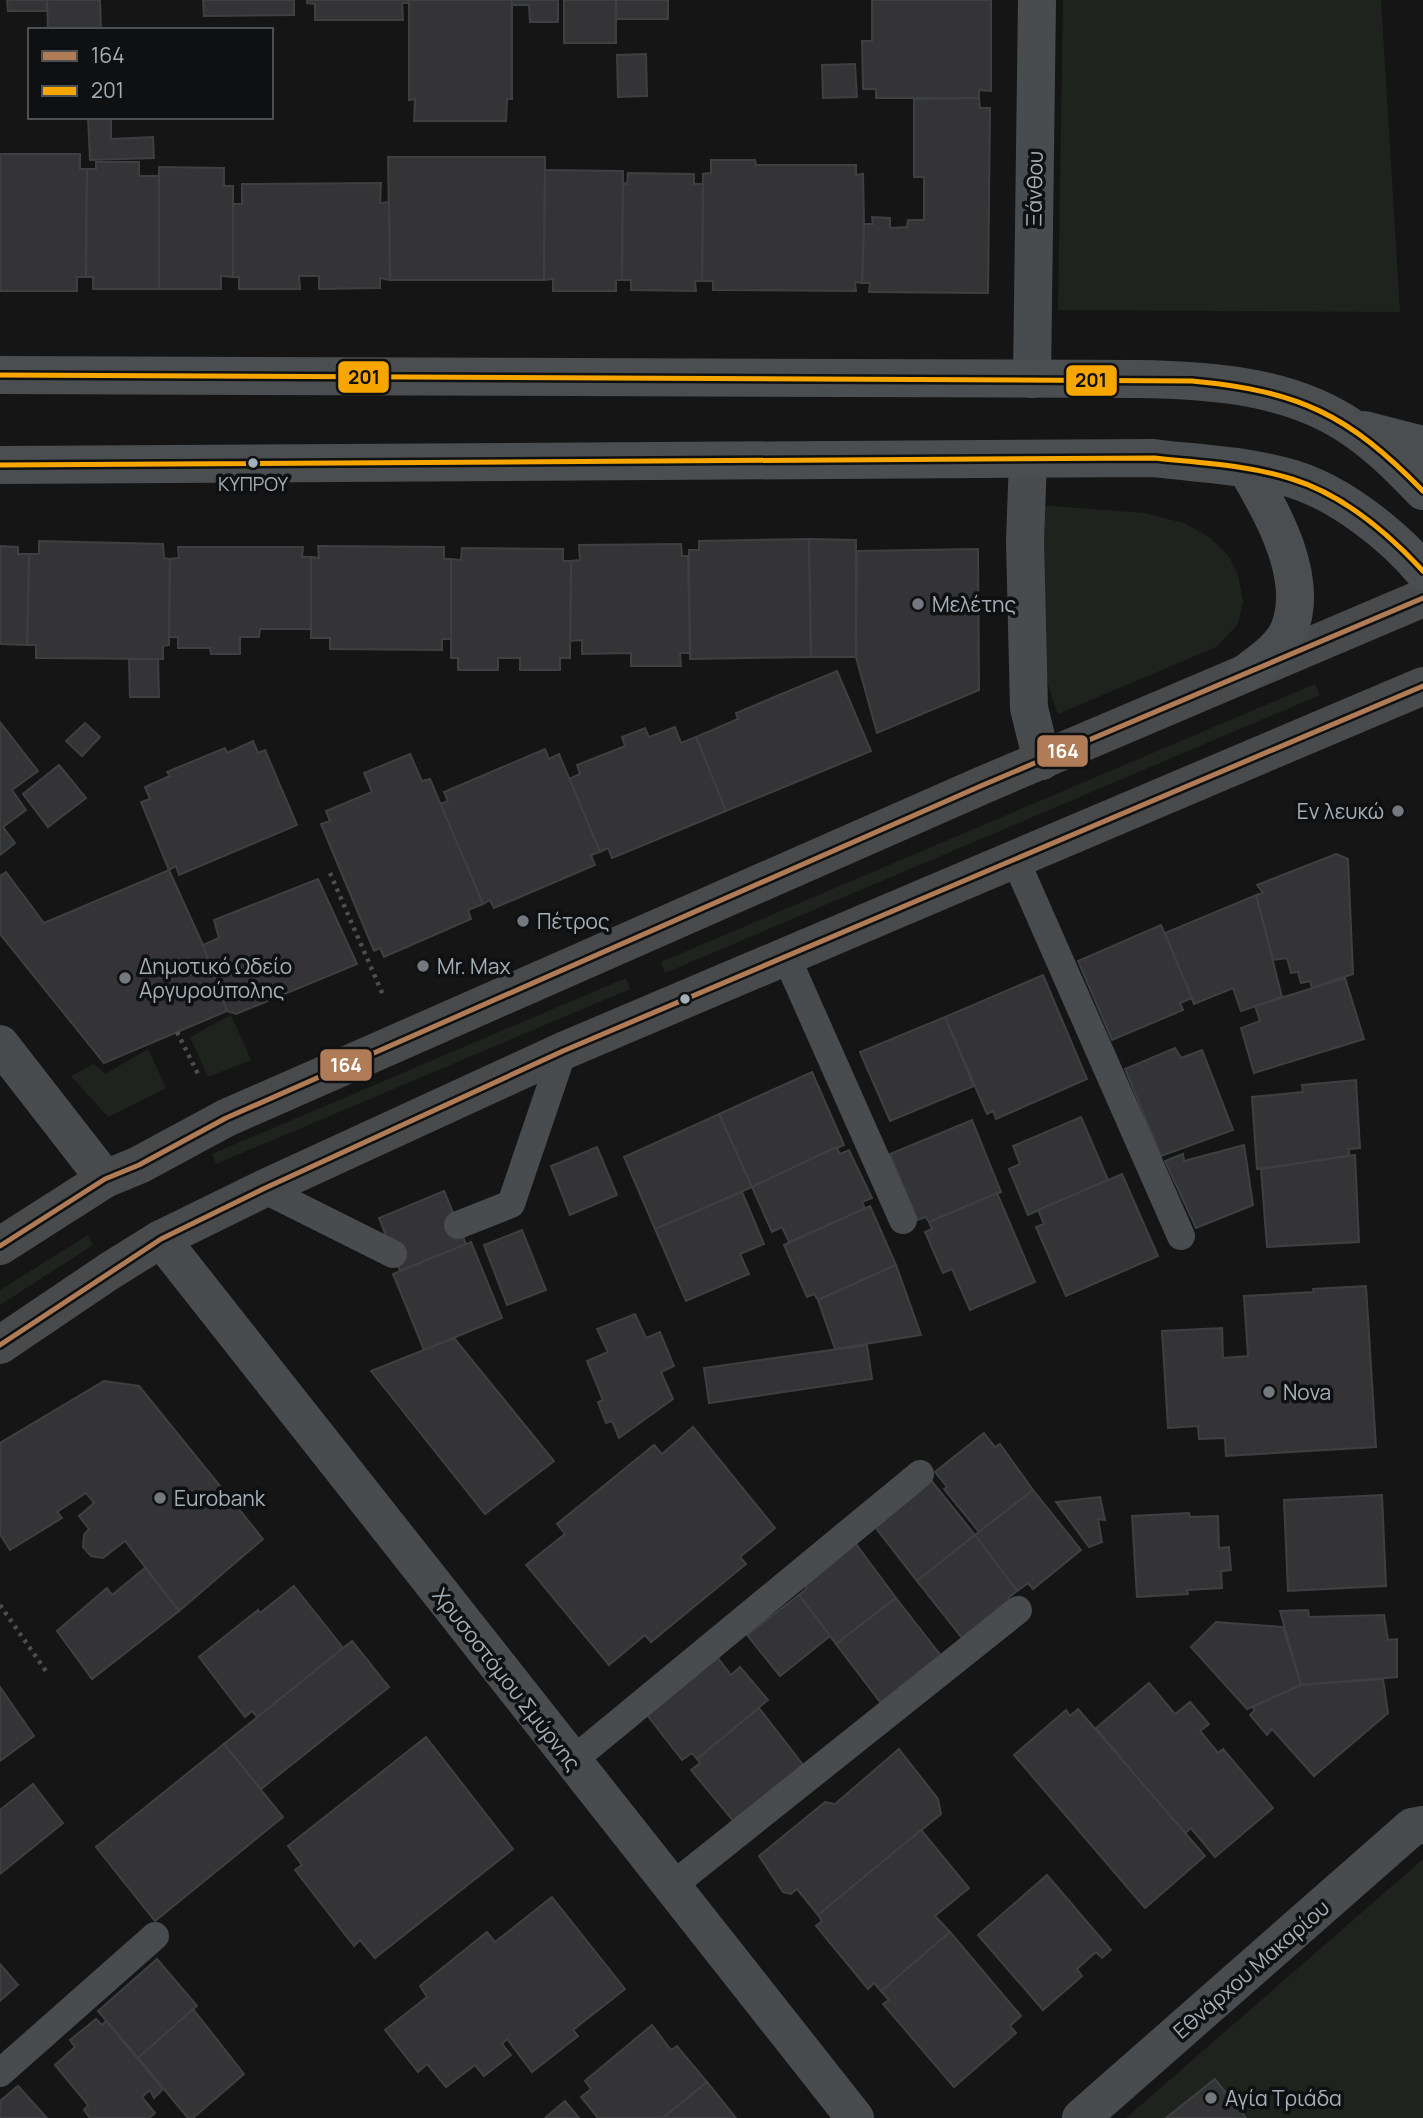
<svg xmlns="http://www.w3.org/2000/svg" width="1423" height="2118" viewBox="0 0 1423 2118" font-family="Manrope,sans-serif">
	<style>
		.green { fill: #1e241d }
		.building { fill: #343436; stroke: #3d4041; stroke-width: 2 }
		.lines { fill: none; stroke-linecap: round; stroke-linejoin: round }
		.path { stroke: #4b4d50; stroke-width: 4.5; stroke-dasharray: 3.5 5; stroke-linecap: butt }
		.lane { stroke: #494c4e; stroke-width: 28 }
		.street { stroke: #494c4e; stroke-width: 38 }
		.secondary { stroke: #484a4c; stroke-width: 38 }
		.primary { stroke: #4b4e50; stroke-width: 38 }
		.bus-1-casing { stroke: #0f1011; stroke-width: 10 }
		.bus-2-casing { stroke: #0f1011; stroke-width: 10 }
		.bus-1 { stroke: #b07c57; stroke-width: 5 }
		.bus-2 { stroke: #f7a600; stroke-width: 5 }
		.bus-dot { fill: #a5afb7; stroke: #0f1011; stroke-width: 2.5 }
		.poi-dot { fill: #73797e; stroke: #0f1011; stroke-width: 2.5 }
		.labels { text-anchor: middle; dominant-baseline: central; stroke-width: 7; stroke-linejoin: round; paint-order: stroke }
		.bus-label { font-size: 19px; fill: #a5afb7; stroke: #0f1011 }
		.street-label { font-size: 21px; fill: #a5afb7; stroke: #0f1011 }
		.poi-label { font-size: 21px; fill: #a5afb7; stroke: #0f1011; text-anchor: start }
		.line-badge { stroke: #0f1011; stroke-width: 2.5 }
		.badge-label { font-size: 19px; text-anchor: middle; font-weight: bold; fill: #fff }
		.pale-badge-label { font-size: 19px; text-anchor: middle; font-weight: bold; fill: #111 }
	</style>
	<rect width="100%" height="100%" fill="#151515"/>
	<!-- green -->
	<g class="green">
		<path d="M1063,0h318l19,312 -342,-2z"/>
		<path d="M1039,505l105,8 40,10 27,15 18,19 9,18 5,26 -5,23 -22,23 -158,67c-27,-65 -20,-140 -19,-209z"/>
		<path d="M1315,684l5,11 -655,278 -4,-11z"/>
		<path d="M626,978l4,11 -414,175 -4,-10z"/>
		<path d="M231,1015l20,45 -43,17 -18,-40z"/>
		<path d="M148,1049l18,39 -58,29 -37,-41 23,-12 11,10z"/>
		<path d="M88,1235l5,10 -93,60v-15z"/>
		<path d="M1423,1859v259h-297z"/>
	</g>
	<!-- building -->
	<g class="building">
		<path d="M7,0h40v11h-39z"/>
		<path d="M47,0h53l1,30h-53z"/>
		<path d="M203,0h91v15l-90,1z"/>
		<path d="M307,0h102v3h-7l1,17h-88v-16l-8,-1z"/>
		<path d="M409,0h103v99h-5l-1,22h-92l1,-22 -6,1z"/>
		<path d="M512,0h46v22h-28l-1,-17h-17z"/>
		<rect x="564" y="0" width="52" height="43"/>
		<rect x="616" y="0" width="52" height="19"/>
		<path d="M872,0h119v91l-12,-1v8h-103v-9h-13l-1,-48h10z"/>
		<path d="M646,54l1,42 -29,1 -1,-42z"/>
		<path d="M855,64l2,33 -34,1 -1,-33z"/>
		<path d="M979,98l1,10h10l-2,185 -119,-1 1,-9h-8l2,-59h9l-1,-7 18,1v10l17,-1 1,-7h16v-43h-10v-78z"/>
		<path d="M88,117h23v22l42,-2 1,21 -64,2z"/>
		<path d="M0,154h80v15h7l-1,108h-9v14h-77z"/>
		<path d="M388,157h157l-1,123h-154z"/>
		<path d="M711,160h44l1,5h100v10l7,-1 1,50 -2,59 -7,-1 1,9 -143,-1v-9h-11l1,-107 8,-1z"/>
		<path d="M96,162h43v14h20v113h-66v-12h-7l1,-108h9z"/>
		<path d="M159,167l65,1v18h9v91l-12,-1v13h-62z"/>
		<path d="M545,170l78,1 -1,109h-6v11h-63v-12l-9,1z"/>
		<path d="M628,173l66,1v10h9l-1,97h-7l1,10 -65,-1v-10h-9l1,-97 4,1z"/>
		<path d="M381,183l-1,20 9,-1 1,78 -10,-2v10l-61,1v-13h-20l1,13h-61v-12h-6v-73h9v-20z"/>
		<path d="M809,539l2,118 -121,2 -1,-109h10v-9z"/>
		<path d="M809,539l47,1v117h-45z"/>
		<path d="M39,541l124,3 1,14 6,1 -1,86 -6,1v13l-127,-1v-13h-9l2,-91h10z"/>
		<path d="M681,544l1,12h6l2,97h-10l1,13h-50v-13l-49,1v-14l-12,1 1,-80 9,-1 -1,-15z"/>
		<path d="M0,546l18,1v7h11l-2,91 -27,-1z"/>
		<path d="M318,546l126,1v12h7v80h-9v11l-112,-1v-11h-19v-81l8,1z"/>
		<path d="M178,547h125l-1,10h9v72h-51l-1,8h-19v17h-29l-1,-6h-32v-11h-9l1,-78 9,-1z"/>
		<path d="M462,548l101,1v12h8l-1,97h-10v12h-40v-12h-22v12h-40v-12h-7v-99l10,1z"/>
		<path d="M978,549l1,141 -102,43 -21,-76 1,-106z"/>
		<path d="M129,659h29l1,38h-29z"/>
		<path d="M837,671l34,80 -145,60 -30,-74 42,-18 -2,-6z"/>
		<path d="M0,722l38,49 -26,19 14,20 -23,17 12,16 -15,12z"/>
		<path d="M85,723l15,14 -18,19 -16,-15z"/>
		<path d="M675,727l6,16 15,-6 30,74 -114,47 -4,-10 -8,4 -31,-73 11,-5 -3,-9 48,-19 -3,-9 23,-9 4,9z"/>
		<path d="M253,741l5,12 7,-3 32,75 -118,50 -3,-9 -7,4 -28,-68 9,-3 -5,-12 25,-11 -3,-4 58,-24 2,5z"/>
		<path d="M545,749l4,10 10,-5 41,98 -9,3 4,10 -101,43 -4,-8 -7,4 -43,-100 8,-3 -4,-9z"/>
		<path d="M410,754l12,27 8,-2 53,125 -15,6 3,9 -87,38 -4,-9 -6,3 -53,-127 9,-3 -4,-10 46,-19 -8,-19z"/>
		<path d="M59,765l27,33 -38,29 -25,-33z"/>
		<path d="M1336,854l12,5 5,115 -41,14 -2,-7 -9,2 -3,-11 -7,1 -4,-15 -14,2 -17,-65 7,-2 -6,-8z"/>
		<path d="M169,870l34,75 24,66 -123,52 -104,-129v-58l6,-4 38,51z"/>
		<path d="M318,879l39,85 -121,50 -9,-3 -24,-66 16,-7 -5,-18z"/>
		<path d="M1256,895l26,102 -41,14 -8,-23 -39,16 -29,-71z"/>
		<path d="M1161,925l31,73 -12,5 3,7 -71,30 -34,-79z"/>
		<path d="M1043,975l44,104 -91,40 -3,-8 -6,3 -42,-97z"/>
		<path d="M1345,978l19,61 -110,34 -13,-45 19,-7 -5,-15z"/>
		<path d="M945,1017l29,69 -84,35 -30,-69z"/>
		<path d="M1175,1048l6,10 21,-8 31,80 -72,26 -36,-87z"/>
		<path d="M812,1072l32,73 -92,42 -33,-73z"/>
		<path d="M1356,1080l4,68 -11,1v7l-92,13 -5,-72 51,-5 -1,-7z"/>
		<path d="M719,1114l33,73 -97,42 -31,-72z"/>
		<path d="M1081,1117l27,63 -80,35 -19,-46 11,-5 -7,-18z"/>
		<path d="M972,1120l29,72 -72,30 -3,-5 -9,3 -27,-66z"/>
		<path d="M1244,1145l9,60 -57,23 -31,-67 18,-7 1,7z"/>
		<path d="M597,1147l20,48 -47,20 -19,-49z"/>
		<path d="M836,1147l4,7 9,-4 23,48 -10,4 3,7 -76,33 -7,-15 -10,5 -20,-45z"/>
		<path d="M1355,1155l4,87 -92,5 -6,-78z"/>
		<path d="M1122,1174l36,82 -92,40 -30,-69 8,-3 -6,-14z"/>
		<path d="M444,1191l22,53 -66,27 -21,-53z"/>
		<path d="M742,1192l22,52 -24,10 9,20 -63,27 -31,-72z"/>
		<path d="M997,1193l38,89 -65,28 -18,-41 -9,4 -18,-41 7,-3 -3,-7z"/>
		<path d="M870,1206l26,59 -78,35 -4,-6 -7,3 -23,-52z"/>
		<path d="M522,1230l24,60 -39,15 -23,-60z"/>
		<path d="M471,1242l31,76 -78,32 -31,-76z"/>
		<path d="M896,1265l25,70 -86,14 -17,-49z"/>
		<path d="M1366,1286l10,161 -150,9 -1,-18 -26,1 -1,-13 -30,2 -6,-97 60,-3 1,30 25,-2 -4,-60 70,-4 -1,-3z"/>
		<path d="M635,1314l11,24 14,-6 14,34 -13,6 12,27 -54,39 -7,-17 -6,2 -8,-21 5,-2 -16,-39 21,-9 -11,-23z"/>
		<path d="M454,1338l100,123 -69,53 -114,-143z"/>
		<path d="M867,1345l5,34 -163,24 -5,-35z"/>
		<path d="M104,1381l35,5 124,153 -84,72 -54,-70 -22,17 -12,-2 -8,-9 1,-12 5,-6 -10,-13 15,-13 -8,-10 -29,19 5,6 -52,32 -10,-16v-91z"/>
		<path d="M693,1427l82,101 -35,29 6,7 -95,78 -6,-7 -36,30 -83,-100 39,-31 -8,-10 97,-79 8,9z"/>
		<path d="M984,1433l11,14 5,-3 33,46 -54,42 -35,-43 3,-2 -12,-15z"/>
		<path d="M930,1479l45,56 -58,46 -45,-58z"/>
		<path d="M1033,1490l48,60 -48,39 -5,-6 -11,8 -42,-56z"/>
		<path d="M1382,1495l4,91 -98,5 -4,-91z"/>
		<path d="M1100,1497l5,23 -7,-1 4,23 -13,5 -33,-45z"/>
		<path d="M1189,1513l1,4 28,-1 1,32 10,-1 2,23 -10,1 1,17 -35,2 1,4 -51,3 -5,-81z"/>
		<path d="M975,1535l42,56 -9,7 4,4 -49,37 -46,-58z"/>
		<path d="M853,1540l43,58 -60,46 -37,-49 8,-7 -7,-8z"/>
		<path d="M145,1568l34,43 -87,68 -35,-48 50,-43 5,7z"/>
		<path d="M294,1586l50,63 -86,69 -6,-7 -7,6 -46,-60 59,-47 2,3z"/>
		<path d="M799,1595l31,41 -50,40 -33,-41z"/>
		<path d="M896,1598l46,59 -61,46 -45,-59z"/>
		<path d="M1308,1610l1,7 75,-2 4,25 9,-1v38l-96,8 -21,-74z"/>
		<path d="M1216,1622l67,5 18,58 -54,24 -56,-62z"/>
		<path d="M352,1641l37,46 -128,102 -37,-45z"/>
		<path d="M711,1649l20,26 9,-8 28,33 -71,59 -5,-6 -10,7 -42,-54z"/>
		<path d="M1383,1679l5,34 -74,63 -42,-47 -5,6 -17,-20 5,-5 -3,-3 49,-22z"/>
		<path d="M1149,1683l26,31 15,-12 19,22 -9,7 18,22 5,-4 50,59 -58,49 -24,-29 -7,6 -88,-106z"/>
		<path d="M0,1687l34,49 -34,25z"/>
		<path d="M759,1708l45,58 -69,57 -44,-53 9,-7 -3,-4z"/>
		<path d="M1078,1709l127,147 -60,52 -131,-153 52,-45 4,6z"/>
		<path d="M426,1737l87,112 -138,109 -15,-18 -6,6 -59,-76 7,-5 -14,-19z"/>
		<path d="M224,1744l59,73 -128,104 -59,-74z"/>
		<path d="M899,1749l39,50 3,15 -123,101 -21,-26 -6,5 -8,-2 -24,-36 66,-54 10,2z"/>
		<path d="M33,1784l30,39 -63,51v-64z"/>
		<path d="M921,1830l48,58 -34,28 15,16 -69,59 -7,-8 -6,6 -52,-63 6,-5 -4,-6z"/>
		<path d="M1047,1875l64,75 -9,8 -6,-6 -19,17 5,7 -39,34 -65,-75z"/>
		<path d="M552,1897l73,92 -52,41 5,6 -46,36 -25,-33 -5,5 9,11 -27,21 -9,-11 -29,22 -19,-23 -9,8 -33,-42 42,-33 -7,-11 67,-54 8,10z"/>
		<path d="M950,1932l71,84 -11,10 6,7 -62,54 -71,-83 6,-4 -8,-9z"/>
		<path d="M157,1959l40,47 -59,52 -40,-47z"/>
		<path d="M0,1964l18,21 -18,16z"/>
		<path d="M193,2009l51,65 -51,44h-5l-50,-60z"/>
		<path d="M96,2019l6,6 4,-4 57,68 -9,9 -4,-8 -8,7 13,16 -6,5h-59l-6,-8 4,-5 -33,-40 20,-18 -5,-7z"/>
		<path d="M652,2025l19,25 6,-4 30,36 -44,36h-65l-17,-21 10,-8 -6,-8z"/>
		<path d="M1215,2079l31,39h-80z"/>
		<path d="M707,2082l29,36h-73z"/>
		<path d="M18,2086l29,32h-47v-17z"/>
		<path d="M565,2101l14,17h-34z"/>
	</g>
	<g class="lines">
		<!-- path -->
		<g class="path">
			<path d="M330,873l53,122"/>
			<path d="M177,1032l22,44"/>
			<path d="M0,1605l48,69"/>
		</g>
		<!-- lane -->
		<g class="lane">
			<path d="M1015,859l166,377"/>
			<path d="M786,956l117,264"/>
			<path d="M263,1189l130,65"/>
			<path d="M458,1225l53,-21 52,-153"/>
			<path d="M572,1761l348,-287"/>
			<path d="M672,1886l346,-276"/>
			<path d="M0,2073l155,-137"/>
		</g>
		<!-- street -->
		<g class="street">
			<path d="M1032,379l5,-379"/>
			<path d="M1028,460l-3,81 4,167 13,53"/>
			<path d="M0,1044l105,135"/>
			<path d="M161,1239l694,879"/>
			<path d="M1081,2118l331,-291 11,-2"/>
		</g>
		<!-- secondary -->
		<g class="secondary">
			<path d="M0,1246l105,-67 34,-14 87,-47 757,-333 440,-187"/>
			<path d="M0,1345l108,-73 53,-33 102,-50 300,-138 860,-365"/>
		</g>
		<!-- primary -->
		<g class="primary">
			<path d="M0,375l1137,4c72,1 152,6 214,48 27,18 49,40 72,64"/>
			<path d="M1364,430l59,15"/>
			<path d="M0,465l1154,-7c46,6 94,7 139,21 46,14 99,55 130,92"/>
			<path d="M1246,673c15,-12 33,-23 42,-41 23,-51 -15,-119 -41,-162"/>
		</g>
		<defs>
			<g id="bus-1">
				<path d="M0,1246l105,-67 34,-14 87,-47 757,-333 440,-187"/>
				<path d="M0,1345l161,-106 102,-50 300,-138 860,-365"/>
			</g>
			<g id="bus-2">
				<path d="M0,375l1192,6c107,10 156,33 231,110"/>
				<path d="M0,465l1154,-7c46,5 94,7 138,21 52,16 95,53 131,92"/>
			</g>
		</defs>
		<!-- bus-1 casing -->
		<use href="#bus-1" class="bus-1-casing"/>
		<!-- bus-2 casing -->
		<use href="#bus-2" class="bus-2-casing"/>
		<!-- bus-1 -->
		<use href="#bus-1" class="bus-1"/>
		<!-- bus-2 -->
		<use href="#bus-2" class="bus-2"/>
	</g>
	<!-- markers -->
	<g class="bus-dot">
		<circle cx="253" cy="463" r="6"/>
		<circle cx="685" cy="999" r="6"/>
	</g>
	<g class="poi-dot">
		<circle cx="918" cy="604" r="7"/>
		<circle cx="1398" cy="811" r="7"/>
		<circle cx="523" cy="921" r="7"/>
		<circle cx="423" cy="966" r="7"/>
		<circle cx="125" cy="978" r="7"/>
		<circle cx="1269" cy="1392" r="7"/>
		<circle cx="160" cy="1498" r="7"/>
		<circle cx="1211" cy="2098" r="7"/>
	</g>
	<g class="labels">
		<!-- bus labels -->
		<g class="bus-label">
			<text x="253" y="484">ΚΥΠΡΟΥ</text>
		</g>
		<!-- street labels -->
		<g class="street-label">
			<text transform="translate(1034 189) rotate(-89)">Ξάνθου</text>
			<text transform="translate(507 1679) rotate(52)">Χρυσοστόμου Σμύρνης</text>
			<text transform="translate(1251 1969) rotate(-41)">Εθνάρχου Μακαρίου</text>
		</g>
		<!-- poi labels -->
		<g class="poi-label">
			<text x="932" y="604">Μελέτης</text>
			<text x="1384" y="811" text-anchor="end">Εν λευκώ</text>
			<text x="537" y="921">Πέτρος</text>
			<text x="139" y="966">Δημοτικό Ωδείο<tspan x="139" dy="24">Αργυρούπολης</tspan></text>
			<text x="437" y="966">Mr. Max</text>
			<text x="1283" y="1392">Nova</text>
			<text x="174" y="1498">Eurobank</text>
			<text x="1225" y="2098">Αγία Τριάδα</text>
		</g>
	</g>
	<g class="line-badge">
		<rect x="337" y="360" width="53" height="34" rx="7" fill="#f7a600"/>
		<rect x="1065" y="364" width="53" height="33" rx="7" fill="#f7a600"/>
		<rect x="1036" y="734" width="53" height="34" rx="7" fill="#b07c57"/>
		<rect x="319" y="1048" width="54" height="34" rx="7" fill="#b07c57"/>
	</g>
	<g class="badge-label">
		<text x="1063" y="758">164</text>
		<text x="346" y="1072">164</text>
	</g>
	<g class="pale-badge-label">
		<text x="364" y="384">201</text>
		<text x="1091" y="387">201</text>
	</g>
	<!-- legend -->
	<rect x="28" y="28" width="245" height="91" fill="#0f1011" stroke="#4b5053" stroke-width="2"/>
	<rect x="42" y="51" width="35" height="10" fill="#b07c57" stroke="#4b5053" stroke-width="2"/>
	<text x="91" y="63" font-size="21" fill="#a5afb7">164</text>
	<rect x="42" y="86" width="35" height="10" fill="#f7a600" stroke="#4b5053" stroke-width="2"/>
	<text x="91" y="98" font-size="21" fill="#a5afb7">201</text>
</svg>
